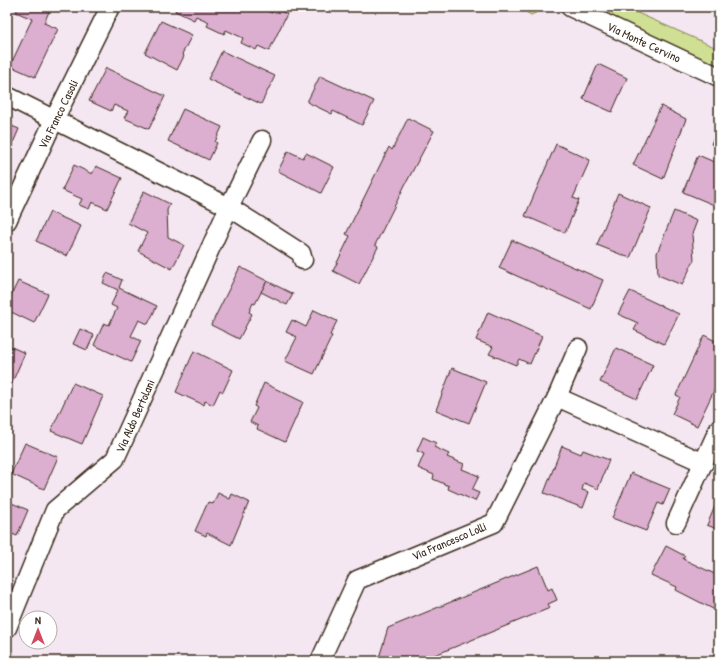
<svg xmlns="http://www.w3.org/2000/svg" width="726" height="668" viewBox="0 0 726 668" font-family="'Patrick Hand',sans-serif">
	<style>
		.green { fill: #cfdf93; stroke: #858458 }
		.building { fill: #dcaecf; stroke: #3b2a1e }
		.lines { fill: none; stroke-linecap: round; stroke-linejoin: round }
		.street-casing { stroke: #3b2a1e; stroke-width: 21 }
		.street { stroke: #fff; stroke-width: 18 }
		.labels { text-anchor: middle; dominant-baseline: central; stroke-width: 3.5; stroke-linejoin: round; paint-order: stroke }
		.street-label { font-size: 12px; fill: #3b2a1e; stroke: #fff }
	</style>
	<rect width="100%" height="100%" fill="#f4e7f1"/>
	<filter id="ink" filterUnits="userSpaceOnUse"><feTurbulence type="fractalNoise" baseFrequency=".025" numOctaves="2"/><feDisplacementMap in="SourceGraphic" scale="8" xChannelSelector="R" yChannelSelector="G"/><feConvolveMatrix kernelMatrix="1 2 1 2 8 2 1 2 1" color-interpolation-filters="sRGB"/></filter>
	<g filter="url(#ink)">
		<!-- green -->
		<g class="green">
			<path d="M518,7h30l-17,8z"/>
			<path d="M570,7h54l95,42v28z"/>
		</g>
		<!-- building -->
		<g class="building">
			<path d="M19,7h32l-7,16 14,6 -23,48 -25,-11 22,-47 -16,-7z"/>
			<path d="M177,7h81l14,6 2,-5 13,6 -18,37 -11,-5 -2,4 -15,-7 2,-5 -17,-8 -2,4 -17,-8 2,-4 -13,-6 -2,4 -19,-9z"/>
			<path d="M304,7h13l-2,5z"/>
			<path d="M161,21l31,14 -10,19 2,2 -7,14 -32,-17z"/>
			<path d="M222,51l53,25 -14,28 -53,-25z"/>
			<path d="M598,64l29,14 -15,34 -29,-13z"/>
			<path d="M106,68l59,28 -16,33 -25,-11 4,-7 -14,-6 -3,6 -22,-10z"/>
			<path d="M320,76l54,25 -12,24 -29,-14 -1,3 -25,-12z"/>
			<path d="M661,106l25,13 -23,60 -30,-14z"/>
			<path d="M183,109l39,18 -7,15 2,1 -8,17 -41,-19z"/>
			<path d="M408,118l26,13 -29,54 -30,60 3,2 -19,37 -26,-13 17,-35 -4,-2 43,-87 3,3z"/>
			<path d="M7,124l12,5 -12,28z"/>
			<path d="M719,125v23l-8,-4z"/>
			<path d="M556,144l34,16 -17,38 6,2 -14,33 -40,-17z"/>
			<path d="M288,151l15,7 3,-5 28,14 -13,26 -43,-22z"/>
			<path d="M698,155l21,9v43l-36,-15z"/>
			<path d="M74,165l18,9 4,-8 26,12 -15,31 -15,-7 -3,7 -10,-4 3,-6 -20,-9z"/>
			<path d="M144,191l26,13 -3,6 1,27 16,8 -12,24 -34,-18 9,-18 -19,-10z"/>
			<path d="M618,193l33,15 -21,50 -33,-13z"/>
			<path d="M674,211l23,10 -5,13 2,26 -12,25 -24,-10 -1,-22z"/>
			<path d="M50,212l31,14 -14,30 -31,-15z"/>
			<path d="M512,240l91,40 -12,29 -92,-41z"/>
			<path d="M240,267l27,14 -12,23 -2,-1 -4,9 3,2 -13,25 -28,-14z"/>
			<path d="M107,273l15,7 -3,8 38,18 -9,18 -9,-4 -8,16 10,5 -10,21 -37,-17 10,-22 5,2 8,-17 -6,-3 7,-15 -15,-7z"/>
			<path d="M18,281l30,13 -14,29 -27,-13v-6z"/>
			<path d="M267,281l26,13 -6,11 -26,-13z"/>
			<path d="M630,291l49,23 -15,30 -30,-14 4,-7 -20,-9z"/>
			<path d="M314,310l23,11 -7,14 2,1 -18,38 -29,-13 12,-24 -11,-5 6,-12 14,7z"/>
			<path d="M488,312l54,24 -12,28 -11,-5 -3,6 -27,-11 4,-7 -17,-7z"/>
			<path d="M80,329l14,6 -7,15 -14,-6z"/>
			<path d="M704,335l15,8v37l-22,46 -25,-12 8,-17 -4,-2z"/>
			<path d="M7,345l18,8 -14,32 -4,-1z"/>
			<path d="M616,348l37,17 -16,34 -37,-17z"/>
			<path d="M194,351l39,19 -10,22 -3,-2 -7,15 -8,-4 -1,4 -28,-13z"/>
			<path d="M452,368l34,14 -17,41 -33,-13z"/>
			<path d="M73,383l30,13 -21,48 -31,-13z"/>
			<path d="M264,383l39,19 -18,40 -28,-13 1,-3 -8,-4 7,-14 -3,-2z"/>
			<path d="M423,437l13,6 -2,4 15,7 -2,3 17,7 -2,5 17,7 -7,14 7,3 -4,8 -27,-12 1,-3 -16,-7 1,-4 -16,-7 6,-14 -7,-3z"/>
			<path d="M25,443l33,14 -14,32 -33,-15z"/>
			<path d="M562,446l19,8 2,-4 26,10 -11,29 -14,-6 -2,7 7,2 -6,16 -39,-15z"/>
			<path d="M631,473l39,16 -7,16 -5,-2 -12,28 -34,-13z"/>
			<path d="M218,493l12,6 2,-5 17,8 -18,43 -24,-12 -1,3 -11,-5 13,-29 5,2z"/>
			<path d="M719,497v33l-12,-5z"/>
			<path d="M7,501l21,9 -11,26 -10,-4z"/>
			<path d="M666,546l19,10 -2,3 36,17v38l-5,-2 1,-2 -39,-20 1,-3 -26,-12z"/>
			<path d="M538,566l10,24 4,-2 5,12 -9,4 2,4 -120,49 -1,4h-51l10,-33z"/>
		</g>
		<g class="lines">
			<defs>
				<g id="street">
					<path d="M570,7l149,70"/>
					<path d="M7,96l222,111 72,46 2,7"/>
					<path d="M7,221l47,-101 56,-113"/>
					<path d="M557,397l147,66"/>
					<path d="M676,523l43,-95"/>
					<path d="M7,628l48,-118 60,-51 114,-252 33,-67"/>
					<path d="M320,661l37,-81 137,-57 63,-126 21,-49"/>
				</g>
			</defs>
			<!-- street casing -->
			<use href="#street" class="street-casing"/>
			<!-- street -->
			<use href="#street" class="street"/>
		</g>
	</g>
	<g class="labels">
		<!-- street labels -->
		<g class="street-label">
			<text transform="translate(644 42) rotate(25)">Via Monte Cervino</text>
			<text transform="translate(58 114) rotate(-64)">Via Franco Casoli</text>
			<text transform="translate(135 416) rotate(-66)">Via Aldo Bertolani</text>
			<text transform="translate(449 541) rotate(-23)">Via Francesco Lolli</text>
		</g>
	</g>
	<!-- margin -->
	<rect width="726" height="668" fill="none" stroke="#fff" stroke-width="24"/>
	<rect x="12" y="12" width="702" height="644" fill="none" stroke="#3b2a1e" stroke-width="1.5" filter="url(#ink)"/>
	<!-- north arrow -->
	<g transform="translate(38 630)"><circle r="19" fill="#ffffff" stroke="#b1aaa5"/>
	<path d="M0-3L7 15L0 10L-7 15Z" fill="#d1495b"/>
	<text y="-6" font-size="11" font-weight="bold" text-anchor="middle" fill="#3b2a1e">N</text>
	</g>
</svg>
